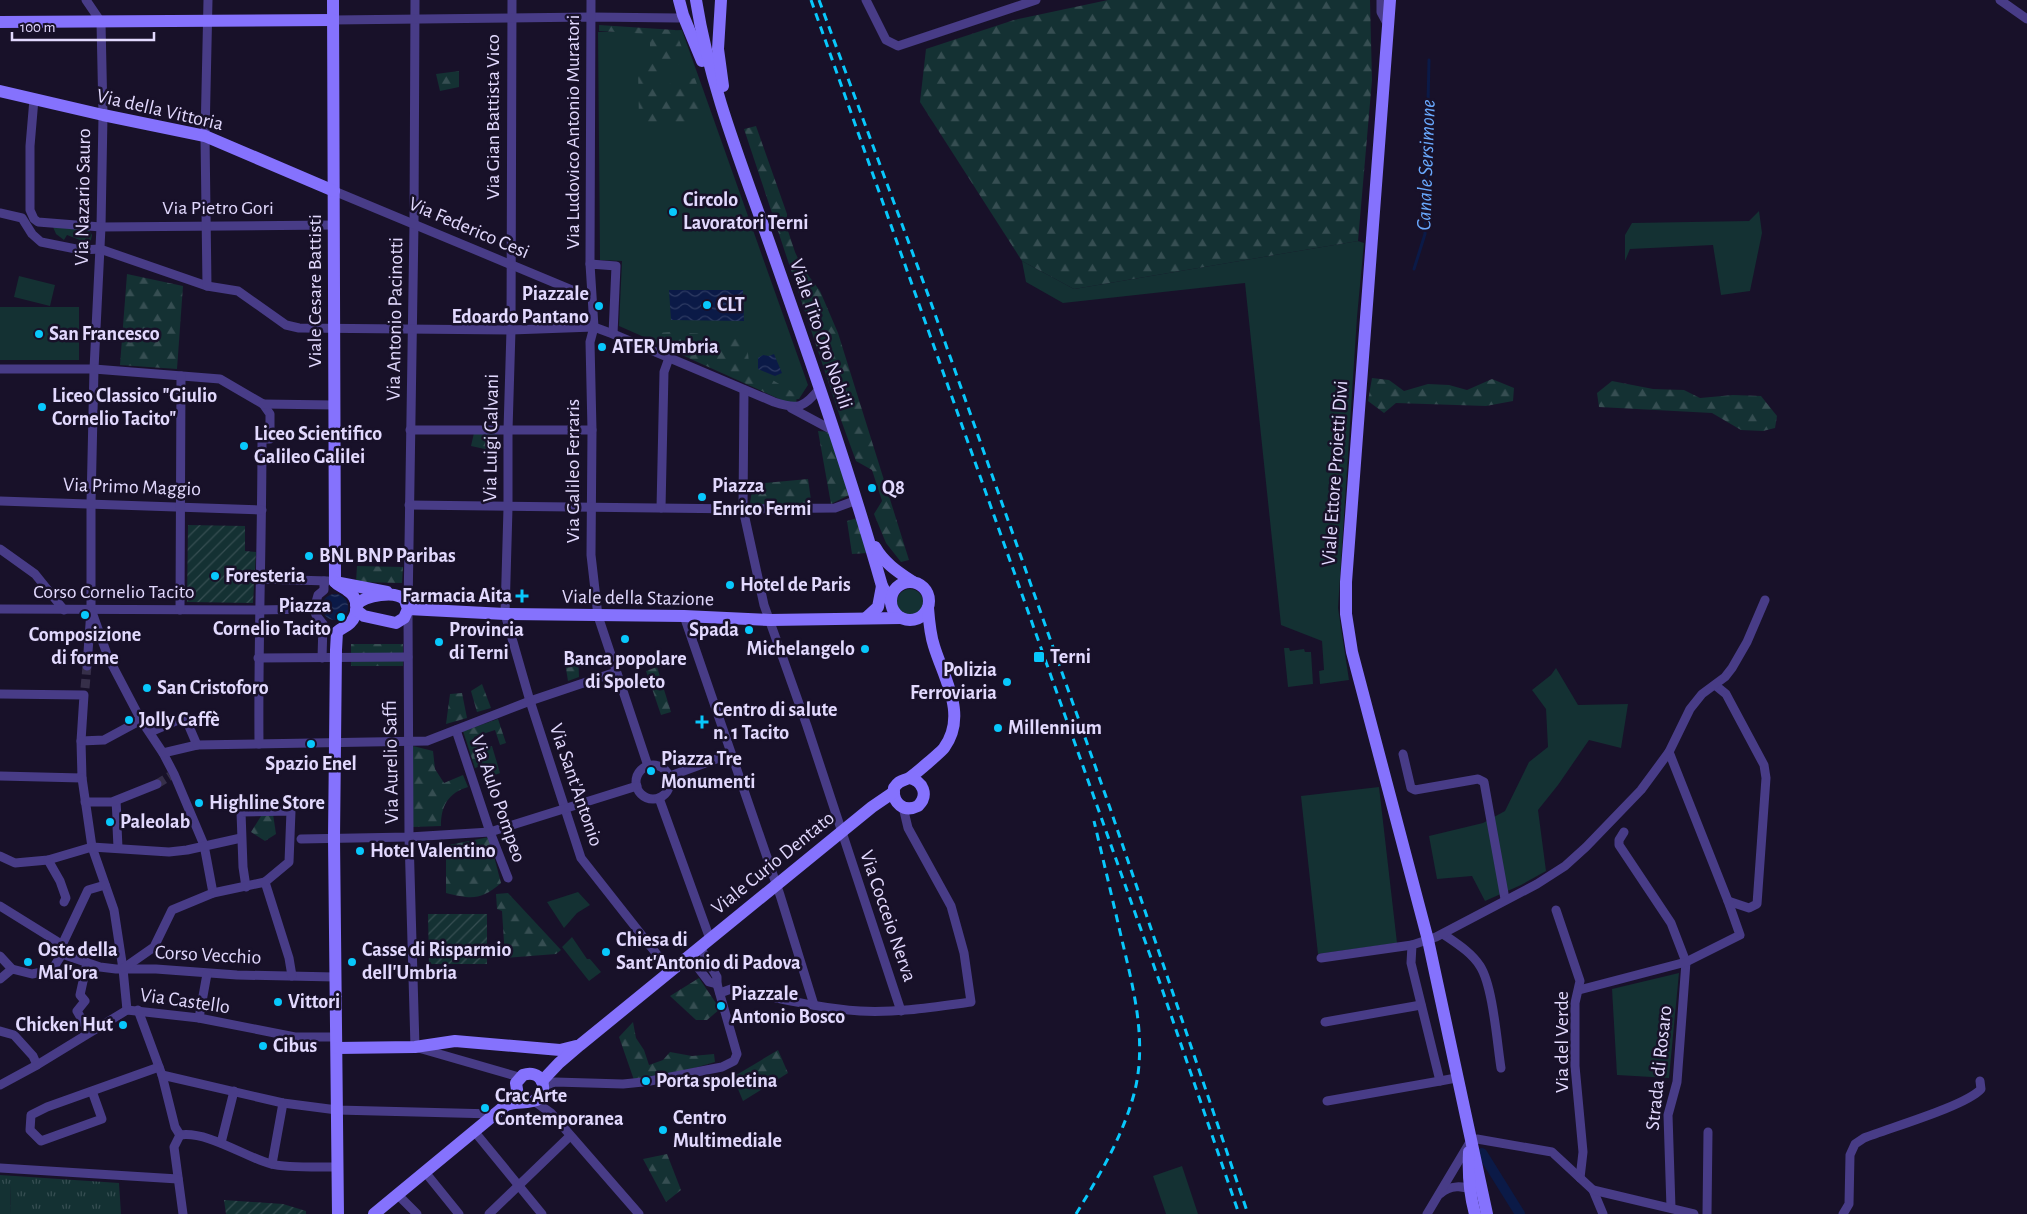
<svg xmlns="http://www.w3.org/2000/svg" width="2027" height="1214" viewBox="0 0 2027 1214" font-family="'Alegreya Sans',sans-serif">
	<style>
		.grass { fill: #143133 }
		.forest { fill: url(#forest-firs) }
		.park { fill: url(#park-tufts) }
		.garden { fill: url(#garden-furrows) }
		.water { fill: url(#water-waves) }
		.lines { fill: none; stroke-linecap: round; stroke-linejoin: round }
		.stream { stroke: #0b1a47; stroke-width: 3 }
		.canal { stroke: #0b1a47; stroke-width: 10 }
		.street-tunnel { stroke: #362f49; stroke-width: 9; stroke-dasharray: 9 4.5; stroke-linecap: butt }
		.street { stroke: #483c87; stroke-width: 9 }
		.secondary { stroke: #8572fd; stroke-width: 12 }
		.rail { stroke: #08c8fc; stroke-width: 3; stroke-dasharray: 8 6; stroke-linecap: butt }
		.poi-dot { fill: #08c8fc; stroke: #181129; stroke-width: 2 }
		.labels { text-anchor: middle; dominant-baseline: central; stroke-width: 5; stroke-linejoin: round; paint-order: stroke }
		.street-label { font-size: 20px; fill: #e2d9fe; stroke: #181129 }
		.poi-label { font-size: 20px; font-weight: bold; fill: #e2d9fe; stroke: #181129; text-anchor: start }
		.water-label { font-size: 21px; font-style: italic; fill: #69a8fd; stroke: #181129 }
	</style>
	<defs>
		<pattern id="forest-firs" width="22" height="20" patternUnits="userSpaceOnUse" patternTransform="scale(1.25)"><rect width="22" height="20" fill="#143133"/><path d="M5 1l3.5 6h-7zM16 11l3.5 6h-7z" fill="#364e52"/></pattern>
		<pattern id="park-tufts" width="24" height="20" patternUnits="userSpaceOnUse" patternTransform="scale(1.25)"><rect width="24" height="20" fill="#143133"/><path d="M3 7l-1-3M5 7V3M7 7l1-3M15 17l-1-3M17 17v-4M19 17l1-3" fill="none" stroke="#364e52"/></pattern>
		<pattern id="garden-furrows" width="10" height="10" patternUnits="userSpaceOnUse" patternTransform="scale(1.25)"><rect width="10" height="10" fill="#143133"/><path d="M-1 1l2-2M0 10L10 0M9 11l2-2" fill="none" stroke="#364e52"/></pattern>
		<pattern id="water-waves" width="16" height="10" patternUnits="userSpaceOnUse" patternTransform="scale(1.25)"><rect width="16" height="10" fill="#0b1a47"/><path d="M0 5q4-4 8 0t8 0" fill="none" stroke="#2e3b63"/></pattern>
	</defs>
	<rect width="100%" height="100%" fill="#181129"/>
	<!-- grass -->
	<g class="grass">
		<path d="M682,30l126,355 -9,14 -12,1 -168,-74 3,-65 -22,-1 -2,-228z"/>
		<path d="M1759,211l3,22 -12,58 -29,4 -8,-50 -83,4 -5,12v-26l7,-12 117,-2z"/>
		<path d="M53,227l36,3 3,5 -1,5 -4,3 -20,-8 -3,5 -8,-6z"/>
		<path d="M1358,241l6,2 -7,74 -19,291 11,72 -29,4 -1,-13 5,-1 -2,-29 -41,-16 -36,-342 -182,20 -37,-21 -4,-21 52,28z"/>
		<path d="M19,276l36,9 -5,21 -36,-9z"/>
		<rect x="0" y="307" width="79" height="53"/>
		<circle cx="910" cy="602" r="13"/>
		<path d="M1284,648h5l1,3 14,-2 1,3h6l2,32 -25,3z"/>
		<path d="M1556,668l22,37 50,-1 -7,44 -32,-8 -31,45 -20,25 8,61 -25,14 -36,16 -13,-25 -35,3 -8,-43 54,-13 22,-12 24,-49 19,-15 -2,-38 -14,-19 19,-15z"/>
		<path d="M1379,787l18,156 -79,11 -17,-158z"/>
		<path d="M578,892l12,13 -13,8 -13,15 -17,-26z"/>
		<path d="M572,937l15,22h3l11,13 -12,9 -27,-34z"/>
		<path d="M1679,973l-10,105 -52,-3 -5,-86z"/>
		<path d="M1182,1166l16,48h-32l-13,-38z"/>
		<path d="M0,1185h10l1,29h-11z"/>
	</g>
	<!-- forest -->
	<g class="forest">
		<path d="M1108,0h262l2,80 -14,161 -284,48 -52,-28 -102,-159 6,-53 88,-29z"/>
		<path d="M599,25l76,5 12,30 -23,12 -3,14 34,-8 9,29 -2,17 -63,-1 -1,-57h12v-32l-51,-3z"/>
		<path d="M459,71v16l-19,4 -4,-17z"/>
		<path d="M756,126l31,88v14l8,24 7,15 18,24 18,42 71,227 -8,2 -15,-19 -12,-29 8,-13 -10,-31 -16,-9 -15,-41 -97,-291z"/>
		<path d="M127,274l56,12 -6,83 -57,-4z"/>
		<path d="M670,332l76,4 4,35 9,1 37,22 1,13 -153,-69 14,-5z"/>
		<path d="M1372,378l17,2 15,11 24,-7 21,1 18,5 25,-11 22,9 -1,13 -27,5 -90,-3 -12,10 -16,-12z"/>
		<path d="M1612,381l41,8 31,1 16,8 33,-3 28,1 16,20 -2,12 -12,3 -22,-1 -29,-17 -113,-6 -2,-14z"/>
		<path d="M818,431l13,1 18,63 -18,9z"/>
		<path d="M498,432l-4,19 -23,-5 3,-13z"/>
		<path d="M808,479l4,28 -63,3 4,-26z"/>
		<path d="M857,518l10,35 -15,1 -5,-33z"/>
		<path d="M357,566l46,1 -1,16 -46,-1z"/>
		<rect x="351" y="644" width="52" height="22"/>
		<path d="M563,650l15,3 1,24 -11,4z"/>
		<path d="M657,667l14,45 -10,3 -15,-44z"/>
		<path d="M482,684l9,24 -14,4 -6,-21z"/>
		<path d="M462,693l5,25 -21,6 4,-30z"/>
		<path d="M498,719l8,24 -6,2 -5,-15 -21,7 5,14 13,-5 8,27 -8,3 -8,-11 -9,3 -12,-37z"/>
		<path d="M413,746l20,5 2,18 9,14 19,-8 5,12c-20,6 -27,19 -27,39l-28,1z"/>
		<path d="M263,813l10,1 3,20 -11,7 -14,-9z"/>
		<path d="M489,837l12,46c-21,18 -30,16 -55,10v-33l3,-15z"/>
		<path d="M508,893l53,57 -5,4 -51,4 -3,-47 -5,-2 -1,-15z"/>
		<path d="M699,978l21,31 -13,11h-11l-26,-24z"/>
		<path d="M633,1022l3,16 8,12 5,15 14,-5 7,-8 22,4 22,-2 1,8 -45,13 -36,5 -15,-43z"/>
		<path d="M778,1050l10,23 -45,28 -10,-24z"/>
		<path d="M667,1154l14,36 -15,12 -23,-43z"/>
	</g>
	<!-- park -->
	<path class="park" d="M0,1175l119,8 2,31h-110l-1,-29h-10z"/>
	<!-- garden -->
	<g class="garden">
		<path d="M188,525l57,1v25l11,1 -3,51 -66,-1z"/>
		<path d="M428,914h59v50h-58z"/>
		<path d="M224,1200l59,4 23,7v3h-80z"/>
	</g>
	<!-- water -->
	<g class="water">
		<path d="M669,290h74l1,31 -73,-1z"/>
		<path d="M774,354l8,19 -7,3 -17,-7v-11l5,-3 6,1z"/>
		<circle cx="335" cy="607" r="13"/>
	</g>
	<g class="lines">
		<!-- stream -->
		<path class="stream" d="M1414,269l11,-35 4,-174"/>
		<!-- canal -->
		<path class="canal" d="M1482,1153l38,61"/>
		<!-- street-tunnel -->
		<g class="street-tunnel">
			<path d="M85,688l2,-22"/>
			<path d="M157,784l13,-8"/>
		</g>
		<!-- street -->
		<g class="street">
			<path d="M86,0l15,22 2,93 -2,112 -7,142 -3,134v107l-4,56"/>
			<path d="M415,0l-1,224 -6,385 1,228 6,210 104,30"/>
			<path d="M512,0l-1,330 -3,100v78l-3,106 25,87 51,157 89,113"/>
			<path d="M866,0l20,40 12,6 138,-46"/>
			<path d="M1381,0v12l7,13"/>
			<path d="M2000,0l27,19"/>
			<path d="M333,20l258,-3 87,1"/>
			<path d="M34,99l-4,47v64l4,9 4,3 63,5 233,-2"/>
			<path d="M334,191l257,107"/>
			<path d="M0,213l22,5 10,16 9,8 40,8 19,-1 107,37 31,5 48,34 13,3 212,2 83,-3 19,7 161,68c24,8 30,6 46,-14"/>
			<path d="M590,264l1,-264"/>
			<path d="M207,286l-2,-150 3,-136"/>
			<path d="M613,334l3,-68 -26,-2 4,63 -4,15 2,88 -1,125 7,61 50,150"/>
			<path d="M0,369h94l126,10 43,25 7,10v25h-8c0,102 -4,203 -3,305"/>
			<path d="M744,390l-1,119 21,96 43,121 94,285"/>
			<path d="M263,404l71,1"/>
			<path d="M791,408l43,23"/>
			<path d="M410,430h182"/>
			<path d="M0,501l262,9"/>
			<path d="M409,505l334,4 92,-1 22,-8"/>
			<path d="M661,508l3,-136 5,-14"/>
			<path d="M0,549l35,25 29,36"/>
			<path d="M259,579l69,2"/>
			<path d="M0,609l258,1 56,-1"/>
			<path d="M180,610l1,-234"/>
			<path d="M92,612l16,45 33,63 22,33 11,21 30,71 9,48"/>
			<path d="M684,616l96,279 34,110"/>
			<path d="M258,658l150,-1"/>
			<path d="M322,658l1,-34 -7,-9 -2,-6 4,-14 6,-5v-9"/>
			<path d="M1715,685l11,9 38,71 2,13 -9,126 -8,4 -21,-7"/>
			<path d="M0,694l84,1 -3,46 1,37 -82,-2"/>
			<path d="M456,730l34,102 18,46"/>
			<path d="M150,732l35,-15 12,28 -34,8"/>
			<path d="M81,741l23,-1 37,-20"/>
			<path d="M197,745l230,-4 103,-40 86,-29"/>
			<path d="M1403,754l8,34 4,2 63,-11 6,3 21,117"/>
			<circle cx="653" cy="782" r="17"/>
			<path d="M670,776l60,-22"/>
			<path d="M82,778l10,69 22,63 9,59 4,41"/>
			<path d="M659,798l51,141"/>
			<path d="M116,801l1,17"/>
			<path d="M85,802h27l45,-18"/>
			<path d="M117,826l1,22"/>
			<path d="M1624,832l-5,8v5l52,78 15,39 -9,120 -9,33 3,93"/>
			<path d="M301,839l108,-2 81,-5 147,-46"/>
			<path d="M0,856l15,7 33,-3 44,-13 77,5 18,-2 54,-12"/>
			<path d="M48,860l12,21 6,17 -2,4"/>
			<path d="M246,887l-3,-20 -2,-55 50,-1 -2,51 -24,20"/>
			<path d="M0,906l58,36 4,12 38,13 16,2h40l81,6 98,2"/>
			<path d="M1556,910l24,71 -5,22v63l8,86 -3,26"/>
			<path d="M1443,934c13,9 28,18 37,32 13,20 17,77 21,102"/>
			<path d="M0,956l12,13"/>
			<path d="M689,956l20,26 8,2v-7l-17,-30"/>
			<path d="M1321,958l91,-13"/>
			<path d="M87,963l-7,32 5,6 -8,10 12,21"/>
			<path d="M124,968l30,-21 18,-37 41,-17 52,-11 24,76 3,18"/>
			<path d="M0,979l12,-10 20,5 20,-4 10,-16v-9l26,-55 17,-5"/>
			<path d="M1579,990l107,-28 54,-27 -12,-34 -59,-149"/>
			<path d="M720,993l11,-4c42,8 86,19 129,22 37,2 74,-4 111,-9l-7,-49 -13,-47 -43,-78 -5,-21"/>
			<path d="M138,1010l24,65 13,52 5,8"/>
			<path d="M199,1018l8,-44"/>
			<path d="M1325,1022l96,-17"/>
			<path d="M0,1031l14,4 19,21 4,9"/>
			<path d="M162,1075l121,28 54,7 157,4"/>
			<path d="M1456,1078l-16,3 -29,-118 1,-18 24,-8 101,-53 28,-18 21,-19 55,-57 28,-38 21,-43 12,-15 23,-17 7,-9 15,-26 18,-42"/>
			<path d="M650,1081l72,-14 12,-6 3,-7 -20,-70"/>
			<path d="M0,1085l37,-20 90,-55 72,8 96,19h42"/>
			<path d="M544,1086l11,-4 68,2 20,-2"/>
			<path d="M92,1091l10,28 -61,22 -11,-11 1,-15 16,-8 112,-40"/>
			<path d="M534,1101l17,12 88,101"/>
			<path d="M1327,1101l113,-20"/>
			<path d="M474,1131l68,83"/>
			<path d="M180,1135c28,-4 65,22 91,29 15,4 49,3 66,3"/>
			<path d="M180,1135l-6,12 9,67"/>
			<path d="M221,1143l13,-52"/>
			<path d="M272,1164l11,-61"/>
			<path d="M0,1168l178,11"/>
			<path d="M425,1172l34,42"/>
			<path d="M1593,1190l10,24"/>
			<path d="M1440,1194c10,-9 23,-9 34,-3"/>
			<path d="M398,1195l19,19"/>
			<path d="M489,1214l81,-78"/>
			<path d="M1427,1214l43,-72 7,-3 75,13 41,38 101,24"/>
			<path d="M1707,1214l1,-82"/>
			<path d="M1843,1214l6,-10 1,-49 5,-11 9,-6c25,-10 102,-32 117,-49l-1,-8"/>
		</g>
		<!-- secondary -->
		<g class="secondary">
			<path d="M333,0l2,582"/>
			<path d="M679,0l4,15 19,46"/>
			<path d="M696,0c13,83 45,163 73,242 40,114 80,228 113,344l9,16"/>
			<path d="M721,0l-3,49 5,37"/>
			<path d="M1390,0l-44,582v32l6,38 76,288 59,274"/>
			<path d="M0,22l333,-2"/>
			<path d="M0,91l103,24 102,21 129,55"/>
			<path d="M875,547c9,16 23,25 38,35"/>
			<circle cx="910" cy="601" r="19"/>
			<path d="M335,582c4,5 9,5 13,9 11,7 11,23 2,32 -4,4 -9,5 -13,9l-1,18 -2,188 4,376"/>
			<path d="M340,583l47,9"/>
			<path d="M408,609l97,5 179,2 86,4 131,-2"/>
			<path d="M356,610l8,6 32,7 8,-5 4,-9 -3,-9c-9,-10 -40,-5 -49,5"/>
			<path d="M866,618l12,-11 4,-21"/>
			<path d="M909,778c14,3 20,17 9,28 -14,7 -26,-3 -24,-18 5,-8 9,-7 15,-10 4,-2 33,-27 35,-30 24,-33 0,-69 -10,-102 -4,-12 -5,-25 -6,-38"/>
			<path d="M337,1048l78,-1 40,-6 105,9 16,-4"/>
			<path d="M542,1081l17,-18 21,-18 292,-238 22,-15"/>
			<path d="M1469,1152c-1,21 0,41 6,62"/>
			<path d="M374,1214l132,-109c11,-4 22,-1 33,-6 10,-13 1,-30 -16,-24l-7,8 2,13 7,5"/>
		</g>
		<!-- rail -->
		<g class="rail">
			<path d="M811,0l350,986 78,228"/>
			<path d="M819,0l111,300 180,508 138,406"/>
			<path d="M1076,1214c23,-38 46,-76 58,-120 14,-53 -1,-107 -13,-158 -9,-39 -18,-77 -27,-115"/>
		</g>
	</g>
	<!-- markers -->
	<g class="poi-dot">
		<circle cx="673" cy="212" r="5"/>
		<circle cx="707" cy="305" r="5"/>
		<circle cx="599" cy="306" r="5"/>
		<circle cx="39" cy="334" r="5"/>
		<circle cx="602" cy="347" r="5"/>
		<circle cx="42" cy="407" r="5"/>
		<circle cx="244" cy="446" r="5"/>
		<circle cx="872" cy="488" r="5"/>
		<circle cx="702" cy="497" r="5"/>
		<circle cx="309" cy="556" r="5"/>
		<circle cx="215" cy="576" r="5"/>
		<circle cx="730" cy="585" r="5"/>
		<path d="M519.5 588.5h5v5h5v5h-5v5h-5v-5h-5v-5h5z"/>
		<circle cx="85" cy="615" r="5"/>
		<circle cx="341" cy="617" r="5"/>
		<circle cx="749" cy="630" r="5"/>
		<circle cx="625" cy="639" r="5"/>
		<circle cx="439" cy="642" r="5"/>
		<circle cx="865" cy="649" r="5"/>
		<rect x="1033" y="651" width="12" height="12" rx="2.5"/>
		<circle cx="1007" cy="682" r="5"/>
		<circle cx="147" cy="688" r="5"/>
		<circle cx="129" cy="720" r="5"/>
		<path d="M699.5 714.5h5v5h5v5h-5v5h-5v-5h-5v-5h5z"/>
		<circle cx="998" cy="728" r="5"/>
		<circle cx="311" cy="744" r="5"/>
		<circle cx="651" cy="771" r="5"/>
		<circle cx="199" cy="803" r="5"/>
		<circle cx="110" cy="822" r="5"/>
		<circle cx="360" cy="851" r="5"/>
		<circle cx="606" cy="952" r="5"/>
		<circle cx="28" cy="962" r="5"/>
		<circle cx="352" cy="962" r="5"/>
		<circle cx="278" cy="1002" r="5"/>
		<circle cx="721" cy="1006" r="5"/>
		<circle cx="123" cy="1025" r="5"/>
		<circle cx="263" cy="1046" r="5"/>
		<circle cx="646" cy="1081" r="5"/>
		<circle cx="485" cy="1108" r="5"/>
		<circle cx="663" cy="1130" r="5"/>
	</g>
	<g class="labels">
		<!-- street labels -->
		<g class="street-label">
			<text transform="translate(160 110) rotate(13)">Via della Vittoria</text>
			<text transform="translate(493 117) rotate(-90)">Via Gian Battista Vico</text>
			<text transform="translate(573 132) rotate(-90)">Via Ludovico Antonio Muratori</text>
			<text transform="translate(83 197) rotate(-89)">Via Nazario Sauro</text>
			<text x="218" y="208">Via Pietro Gori</text>
			<text transform="translate(469 228) rotate(23)">Via Federico Cesi</text>
			<text transform="translate(315 291) rotate(-90)">Viale Cesare Battisti</text>
			<text transform="translate(395 319) rotate(-89)">Via Antonio Pacinotti</text>
			<text transform="translate(821 334) rotate(71)">Viale Tito Oro Nobili</text>
			<text transform="translate(491 438) rotate(-89)">Via Luigi Galvani</text>
			<text transform="translate(573 471) rotate(-90)">Via Galileo Ferraris</text>
			<text transform="translate(1335 473) rotate(-86)">Viale Ettore Proietti Divi</text>
			<text transform="translate(132 487) rotate(2)">Via Primo Maggio</text>
			<text x="114" y="592">Corso Cornelio Tacito</text>
			<text transform="translate(638 598) rotate(1)">Viale della Stazione</text>
			<text transform="translate(391 762) rotate(-91)">Via Aurelio Saffi</text>
			<text transform="translate(576 785) rotate(71)">Via Sant'Antonio</text>
			<text transform="translate(498 799) rotate(71)">Via Aulo Pompeo</text>
			<text transform="translate(773 863) rotate(-39)">Viale Curio Dentato</text>
			<text transform="translate(888 916) rotate(71)">Via Cocceio Nerva</text>
			<text transform="translate(208 955) rotate(3)">Corso Vecchio</text>
			<text transform="translate(185 1001) rotate(8)">Via Castello</text>
			<text transform="translate(1562 1042) rotate(-90)">Via del Verde</text>
			<text transform="translate(1659 1068) rotate(-84)">Strada di Rosaro</text>
		</g>
		<!-- poi labels -->
		<g class="poi-label">
			<text x="683" y="200">Circolo<tspan x="683" dy="23">Lavoratori Terni</tspan></text>
			<text x="589" y="294" text-anchor="end">Piazzale<tspan x="589" dy="23">Edoardo Pantano</tspan></text>
			<text x="717" y="305">CLT</text>
			<text x="49" y="334">San Francesco</text>
			<text x="612" y="347">ATER Umbria</text>
			<text x="52" y="396">Liceo Classico "Giulio<tspan x="52" dy="23">Cornelio Tacito"</tspan></text>
			<text x="254" y="434">Liceo Scientifico<tspan x="254" dy="23">Galileo Galilei</tspan></text>
			<text x="712" y="486">Piazza<tspan x="712" dy="23">Enrico Fermi</tspan></text>
			<text x="882" y="488">Q8</text>
			<text x="319" y="556">BNL BNP Paribas</text>
			<text x="225" y="576">Foresteria</text>
			<text x="740" y="585">Hotel de Paris</text>
			<text x="512" y="596" text-anchor="end">Farmacia Aita</text>
			<text x="331" y="606" text-anchor="end">Piazza<tspan x="331" dy="23">Cornelio Tacito</tspan></text>
			<text x="449" y="630">Provincia<tspan x="449" dy="23">di Terni</tspan></text>
			<text x="739" y="630" text-anchor="end">Spada</text>
			<text x="85" y="635" text-anchor="middle">Composizione<tspan x="85" dy="23">di forme</tspan></text>
			<text x="855" y="649" text-anchor="end">Michelangelo</text>
			<text x="1050" y="657">Terni</text>
			<text x="625" y="659" text-anchor="middle">Banca popolare<tspan x="625" dy="23">di Spoleto</tspan></text>
			<text x="997" y="670" text-anchor="end">Polizia<tspan x="997" dy="23">Ferroviaria</tspan></text>
			<text x="157" y="688">San Cristoforo</text>
			<text x="713" y="710">Centro di salute<tspan x="713" dy="23">n. 1 Tacito</tspan></text>
			<text x="139" y="720">Jolly Caffè</text>
			<text x="1008" y="728">Millennium</text>
			<text x="661" y="759">Piazza Tre<tspan x="661" dy="23">Monumenti</tspan></text>
			<text x="311" y="764" text-anchor="middle">Spazio Enel</text>
			<text x="209" y="803">Highline Store</text>
			<text x="120" y="822">Paleolab</text>
			<text x="370" y="851">Hotel Valentino</text>
			<text x="616" y="940">Chiesa di<tspan x="616" dy="23">Sant'Antonio di Padova</tspan></text>
			<text x="38" y="950">Oste della<tspan x="38" dy="23">Mal'ora</tspan></text>
			<text x="362" y="950">Casse di Risparmio<tspan x="362" dy="23">dell'Umbria</tspan></text>
			<text x="731" y="994">Piazzale<tspan x="731" dy="23">Antonio Bosco</tspan></text>
			<text x="288" y="1002">Vittori</text>
			<text x="113" y="1025" text-anchor="end">Chicken Hut</text>
			<text x="273" y="1046">Cibus</text>
			<text x="656" y="1081">Porta spoletina</text>
			<text x="495" y="1096">Crac Arte<tspan x="495" dy="23">Contemporanea</tspan></text>
			<text x="673" y="1118">Centro<tspan x="673" dy="23">Multimediale</tspan></text>
		</g>
		<!-- water labels -->
		<g class="water-label">
			<text transform="translate(1426 165) rotate(-88)">Canale Sersimone</text>
		</g>
	</g>
	<!-- scale -->
	<path d="M12 32v8h142v-8" fill="none" stroke="#e2d9fe" stroke-width="2.5"/>
	<text x="20" y="32" font-size="15" fill="#e2d9fe" stroke="#181129" stroke-width="4" paint-order="stroke">100 m</text>
</svg>
